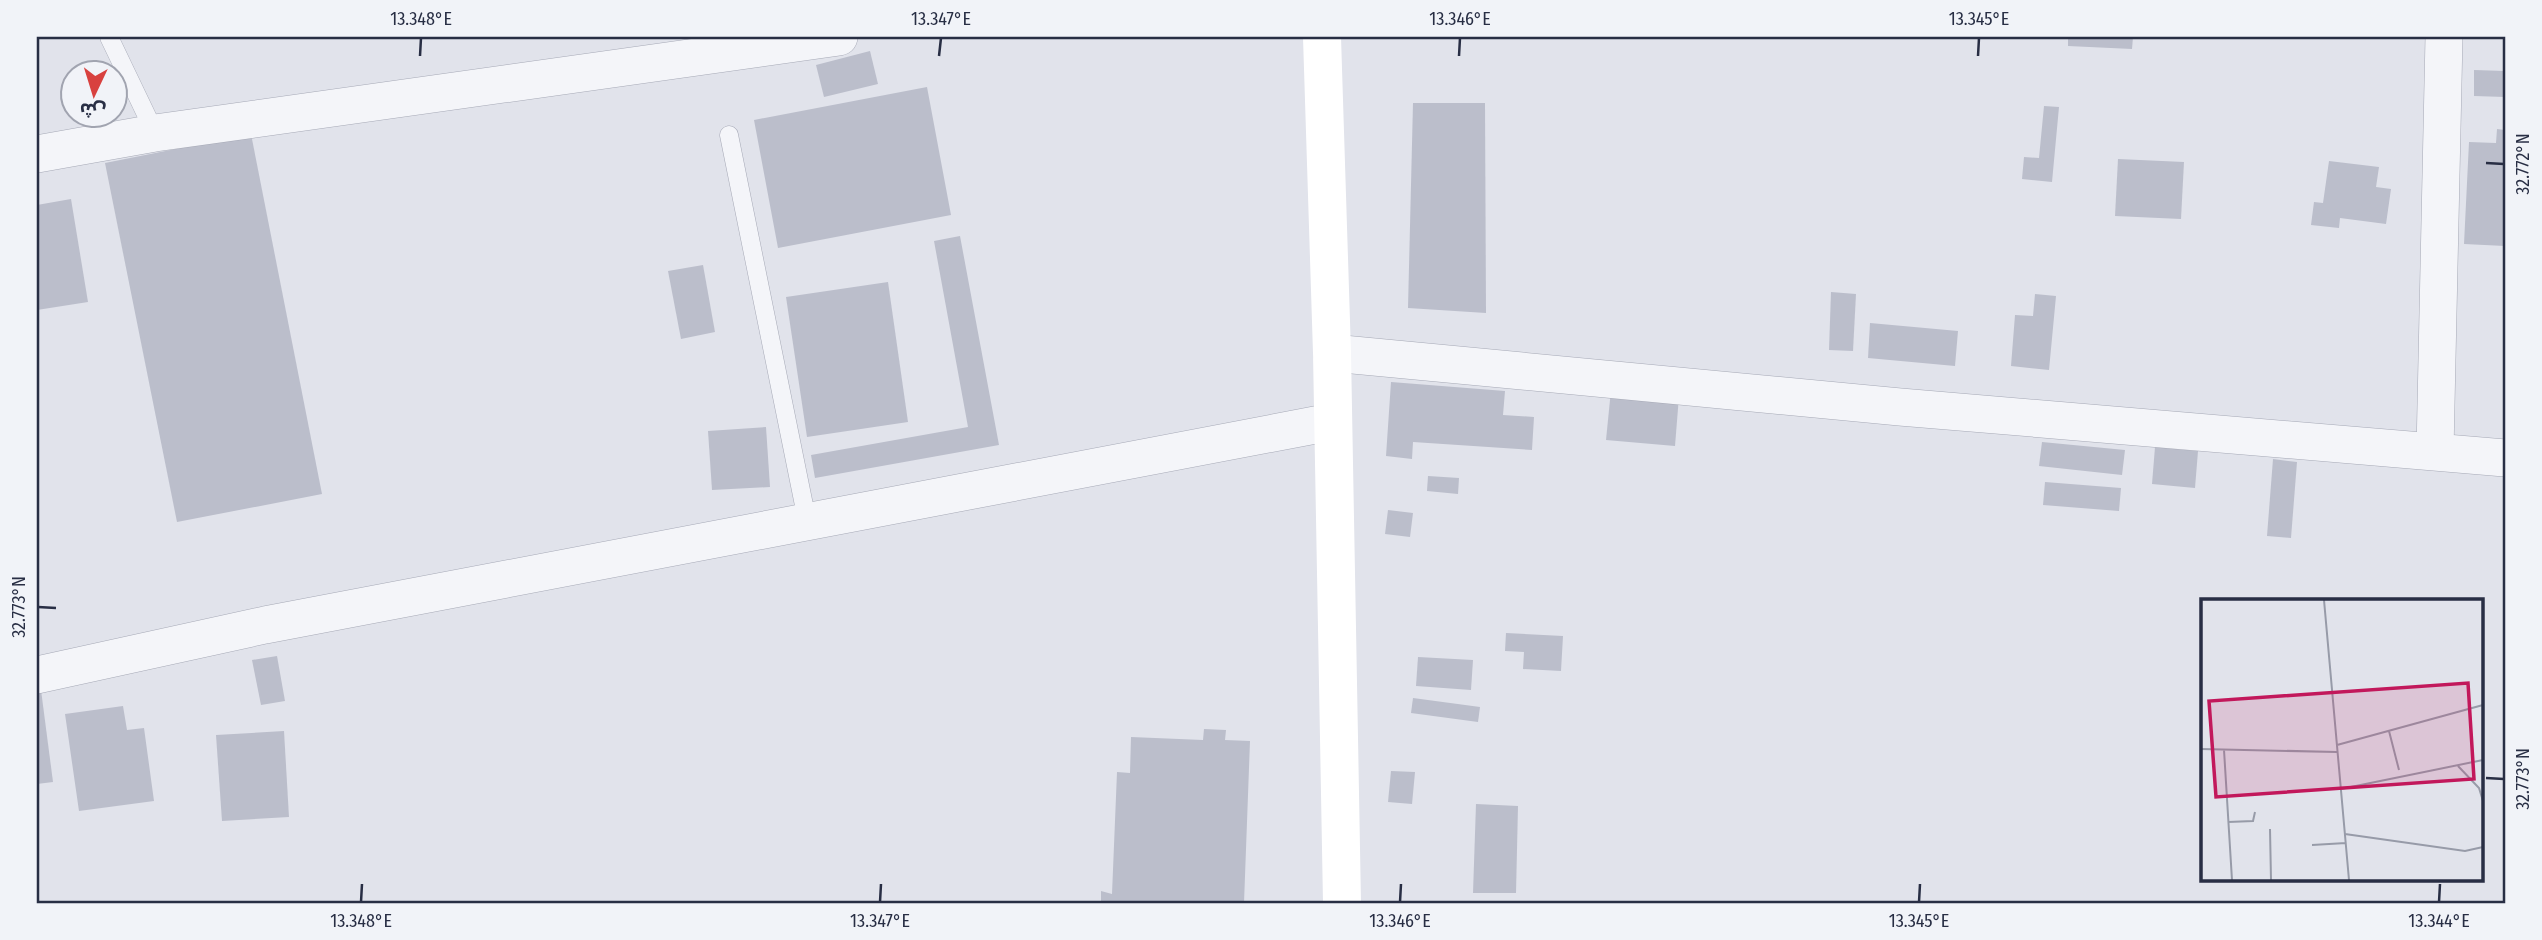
<svg xmlns="http://www.w3.org/2000/svg" width="2542" height="940" viewBox="0 0 2542 940" font-family="'Fira Sans Condensed','Noto Sans Arabic',sans-serif">
	<style>
		.building { fill: #bbbecb }
		.lines { fill: none; stroke-linecap: round; stroke-linejoin: round }
		.lane-casing { stroke: #a6a9b6; stroke-width: 19 }
		.street-casing { stroke: #a6a9b6; stroke-width: 38 }
		.lane { stroke: #f4f5f9; stroke-width: 18 }
		.street { stroke: #f4f5f9; stroke-width: 37 }
		.secondary { stroke: #fff; stroke-width: 38 }
		.ticks { fill: none; stroke: #282e44; stroke-width: 2.5 }
		.inset-road { fill: none; stroke: #979ba8; stroke-width: 2 }
		.view { fill: #c2185b; fill-opacity: 0.15; stroke: #c2185b; stroke-width: 3.5 }
		.inset-edge { fill: none; stroke: #282e44; stroke-width: 3.5 }
		.neatline { fill: none; stroke: #282e44; stroke-width: 2.5 }
		.ticks-label { font-size: 18px; text-anchor: middle; fill: #282e44 }
	</style>
	<rect width="100%" height="100%" fill="#e1e3eb"/>
	<!-- building -->
	<g class="building">
		<path d="M2068,37h65l-1,12 -64,-3z"/>
		<path d="M870,51l8,33 -54,13 -8,-32z"/>
		<path d="M2474,70l31,1v26l-31,-1z"/>
		<path d="M927,87l24,128 -173,33 -24,-128z"/>
		<path d="M1413,103h72l1,210 -78,-5z"/>
		<path d="M2044,106l15,1 -7,75 -30,-3 2,-22 15,1z"/>
		<path d="M2497,129l8,1v116l-41,-2 5,-102 27,1z"/>
		<path d="M251,134l71,360 -145,28 -72,-359z"/>
		<path d="M2118,159l66,3 -3,57 -66,-3z"/>
		<path d="M2329,161l50,6 -3,20 15,2 -5,35 -46,-6 -1,10 -28,-3 3,-23 9,1z"/>
		<path d="M71,199l17,103 -51,8v-105z"/>
		<path d="M960,236l39,209 -184,33 -4,-23 157,-28 -34,-186z"/>
		<path d="M703,265l12,67 -34,7 -13,-68z"/>
		<path d="M888,282l20,140 -101,15 -21,-140z"/>
		<path d="M1831,292l25,2 -3,57 -24,-1z"/>
		<path d="M2035,294l21,2 -7,74 -38,-4 4,-51 18,1z"/>
		<path d="M1870,323l88,8 -3,35 -87,-8z"/>
		<path d="M1391,382l114,9 -2,24 31,2 -2,33 -119,-8 -1,17 -26,-3z"/>
		<path d="M1611,390l68,6 -4,50 -69,-6z"/>
		<path d="M766,427l4,60 -58,3 -4,-59z"/>
		<path d="M2042,442l83,8 -3,25 -83,-9z"/>
		<path d="M2155,447l43,4 -3,37 -43,-4z"/>
		<path d="M2273,459l24,3 -6,76 -24,-2z"/>
		<path d="M1428,476l31,2 -1,16 -31,-3z"/>
		<path d="M2045,482l76,6 -2,23 -76,-6z"/>
		<path d="M1388,510l25,3 -3,24 -25,-3z"/>
		<path d="M1506,633l57,3 -2,35 -38,-2 1,-17 -19,-1z"/>
		<path d="M277,656l8,45 -24,4 -9,-45z"/>
		<path d="M1418,657l55,3 -2,30 -55,-4z"/>
		<path d="M41,690l12,92 -16,2v-93z"/>
		<path d="M1413,698l67,9 -2,15 -67,-9z"/>
		<path d="M123,706l4,24 17,-2 10,73 -75,10 -14,-97z"/>
		<path d="M1204,729l22,1 -1,10 25,1 -6,162h-143v-12l11,3 5,-122 13,1 1,-36 72,3z"/>
		<path d="M284,731l5,86 -67,4 -6,-86z"/>
		<path d="M1391,771l24,1 -3,32 -24,-2z"/>
		<path d="M1476,804l42,2 -2,87h-43z"/>
	</g>
	<g class="lines">
		<defs>
			<g id="lane">
				<path d="M109,37l46,96"/>
				<path d="M729,135l78,385"/>
			</g>
			<g id="street">
				<path d="M37,154l118,-21 684,-96"/>
				<path d="M1332,353l568,54 605,51"/>
				<path d="M2435,451l9,-414"/>
				<path d="M37,675l228,-50 1066,-203"/>
			</g>
		</defs>
		<!-- lane casing -->
		<use href="#lane" class="lane-casing"/>
		<!-- street casing -->
		<use href="#street" class="street-casing"/>
		<!-- lane -->
		<use href="#lane" class="lane"/>
		<!-- street -->
		<use href="#street" class="street"/>
		<!-- secondary -->
		<path class="secondary" d="M1322,37l10,316 10,550"/>
	</g>
	<!-- ticks -->
	<path class="ticks" d="M420,56l1,-18M939,56l2,-18M1459,56l1,-18M1978,56l1,-18M2486,163l18,1M38,607l18,1M2486,778l18,1M361,902l1,-18M880,902l1,-18M1400,902l1,-18M1919,902l1,-18M2439,902l1,-18"/>
	<!-- overview -->
	<g transform="translate(2201 599)">
		<rect width="282" height="282" fill="#e1e3eb"/>
		<path class="inset-road" d="M123,1l25,280M188,132l10,39M136,146l146,-40M0,150l136,3M23,151l8,130M257,167l21,22 4,13M140,190l142,-29M27,223l25,-1 2,-9M69,230l1,51M144,235l120,17 18,-4M111,246l34,-2"/>
		<path class="view" d="M267,84l6,96 -258,18 -7,-96z"/>
		<rect width="282" height="282" class="inset-edge"/>
	</g>
	<!-- border -->
	<rect width="2542" height="940" fill="none" stroke="#f1f3f8" stroke-width="77"/>
	<!-- north arrow -->
	<g transform="translate(94 94) rotate(184)"><circle r="33" fill="#f1f3f8" stroke="#a1a4b0" stroke-width="2"/>
	<path d="M0-5L12 26L0 18L-12 26Z" fill="#d8413f"/>
	<text y="-10" font-size="19" font-weight="bold" text-anchor="middle" fill="#282e44">ش</text>
	</g>
	<rect x="38" y="38" width="2466" height="864" class="neatline"/>
	<g class="ticks-label">
		<text x="421" y="25">13.348°E</text>
		<text x="941" y="25">13.347°E</text>
		<text x="1460" y="25">13.346°E</text>
		<text x="1979" y="25">13.345°E</text>
		<text transform="translate(2523 164) rotate(-90)" y="6">32.772°N</text>
		<text transform="translate(19 607) rotate(-90)" y="6">32.773°N</text>
		<text transform="translate(2523 779) rotate(-90)" y="6">32.773°N</text>
		<text x="361" y="927">13.348°E</text>
		<text x="880" y="927">13.347°E</text>
		<text x="1400" y="927">13.346°E</text>
		<text x="1919" y="927">13.345°E</text>
		<text x="2439" y="927">13.344°E</text>
	</g>
</svg>
